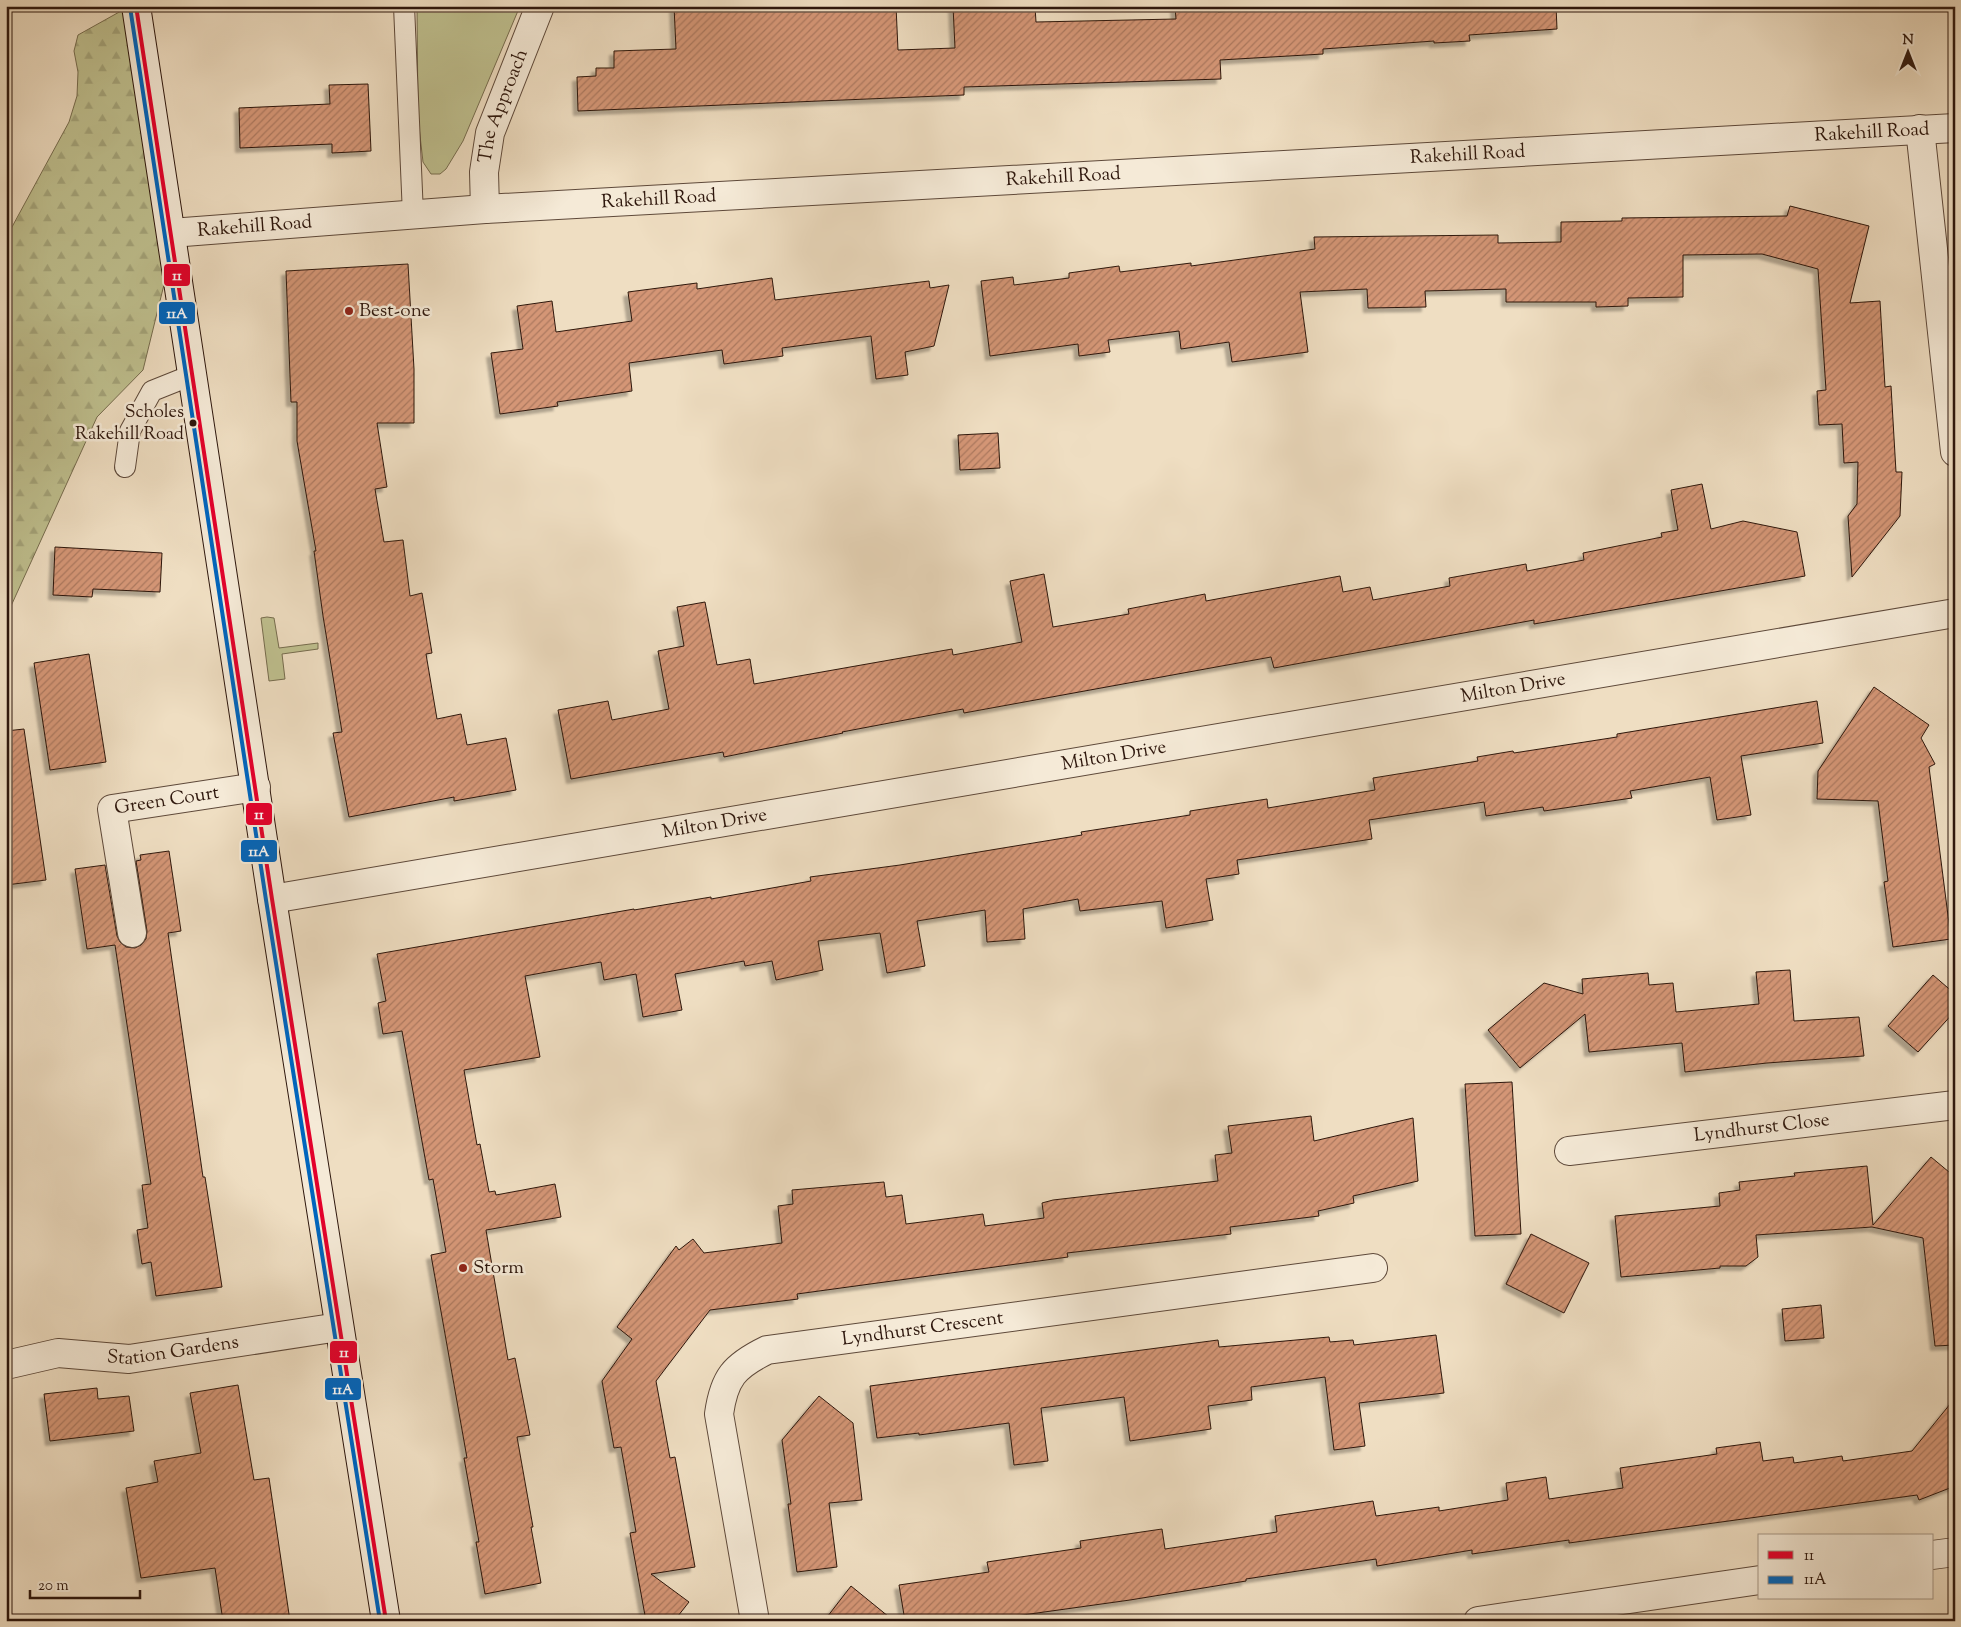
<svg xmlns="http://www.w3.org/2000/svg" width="1961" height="1627" viewBox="0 0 1961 1627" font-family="'Sorts Mill Goudy',serif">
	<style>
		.green { fill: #bfc08f; stroke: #766c4e }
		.forest { fill: url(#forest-firs); stroke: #766c4e }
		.building { fill: url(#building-hatch); stroke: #2e170d; filter: url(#shadow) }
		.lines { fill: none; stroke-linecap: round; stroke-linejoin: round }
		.lane-casing { stroke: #5e493a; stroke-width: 22 }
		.street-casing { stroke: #5e493a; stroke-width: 30 }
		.secondary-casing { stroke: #2e170d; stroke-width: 30 }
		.lane { stroke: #f5ead7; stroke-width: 20 }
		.street { stroke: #f5ead7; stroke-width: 28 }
		.secondary { stroke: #f5ead7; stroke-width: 28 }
		.bus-1-casing { stroke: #f5ead7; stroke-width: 8 }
		.bus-2-casing { stroke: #f5ead7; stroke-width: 8 }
		.bus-1 { stroke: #e4002b; stroke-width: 4 }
		.bus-2 { stroke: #0065bd; stroke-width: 4 }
		.poi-dot { fill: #8f2418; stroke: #f5ead7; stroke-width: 2 }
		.bus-dot { fill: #2e170d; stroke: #f5ead7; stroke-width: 2 }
		.labels { text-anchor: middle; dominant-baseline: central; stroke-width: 5; stroke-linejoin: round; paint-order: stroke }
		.bus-label { font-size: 18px; fill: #2e170d; stroke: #f5ead7; text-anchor: end }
		.street-label { font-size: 19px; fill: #2e170d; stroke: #f5ead7 }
		.poi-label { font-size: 19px; fill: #2e170d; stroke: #f5ead7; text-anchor: start }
		.line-badge { stroke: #f5ead7; stroke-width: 2 }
		.badge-label { font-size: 14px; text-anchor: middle; font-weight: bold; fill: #fff }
	</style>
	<defs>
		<pattern id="forest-firs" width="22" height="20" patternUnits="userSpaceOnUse" patternTransform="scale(1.25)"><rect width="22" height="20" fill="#bfc08f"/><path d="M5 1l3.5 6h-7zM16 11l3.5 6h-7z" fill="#a4a47a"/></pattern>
		<pattern id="building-hatch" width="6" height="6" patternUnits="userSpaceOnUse" patternTransform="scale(1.25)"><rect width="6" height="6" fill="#d49676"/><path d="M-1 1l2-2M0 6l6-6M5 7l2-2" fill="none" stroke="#ac795f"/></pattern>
		<filter id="shadow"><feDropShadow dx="-4.5" dy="4.5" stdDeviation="1" flood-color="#0004"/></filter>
	</defs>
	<rect width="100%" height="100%" fill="#efdec2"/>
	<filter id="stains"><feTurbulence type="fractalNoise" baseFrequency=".004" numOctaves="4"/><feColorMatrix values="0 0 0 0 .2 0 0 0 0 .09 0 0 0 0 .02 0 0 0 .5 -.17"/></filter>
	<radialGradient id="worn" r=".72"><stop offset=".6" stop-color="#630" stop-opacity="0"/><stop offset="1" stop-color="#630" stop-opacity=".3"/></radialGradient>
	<!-- green -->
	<g class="green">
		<path d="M417,6h103l-57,135 -17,28 -6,5h-9l-8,-12 -5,-44z"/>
		<path d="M267,617l7,1 5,30 39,-5v6l-36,5 3,25 -16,2 -8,-63z"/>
	</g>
	<!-- forest -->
	<path class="forest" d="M130,6l43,242 -30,122 -46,47 -91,200v-379l63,-116 8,-26 1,-24 -4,-21 4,-16z"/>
	<!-- building -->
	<g class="building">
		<path d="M674,6h222l2,44 57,-2 -2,-42h33v3l49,-2 1,15 140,-3 -1,-13h43v6l73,-6h265l1,23 -88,6 1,6 -36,2v-2l-111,8v5l-103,6 1,19 -257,8v8l-386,16 -1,-34 19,-1v-8h18v-17l62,-2z"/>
		<path d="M368,84l3,67 -39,2v-9l-92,4 -1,-40 91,-4 -1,-19z"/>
		<path d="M1790,206l79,20 -19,77 30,-2 5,86 6,-1 5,86h6l-2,44 -48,61 -4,-61 9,-12 1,-42 -14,1 -2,-39 -23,1 -2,-34 9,-1 -8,-121 -56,-15 -79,1v42l-55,1v8l-32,1v-5h-90v-13l-81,2 1,16 -58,1 -1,-19 -67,3 8,60 -76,10 -3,-20 -48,7 -2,-18 -71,9 2,12 -31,4 -1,-12 -88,12 -9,-75 32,-4 1,8 55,-7v-5l50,-7 1,6 71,-9v3l124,-17 -1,-12 184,-2v8l63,-1v-20l61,-1v-3l165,-2z"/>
		<path d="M408,264l6,105v54h-37l10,64 -12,2 9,53 19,-2 7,56 12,-3 10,60 -6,1 11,65 24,-5 6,31 39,-7 10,52 -62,11v-4l-105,20 -16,-84 9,-1 -19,-116 -9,-65h2l-19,-110v-39h-6l-5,-131z"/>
		<path d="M772,278l3,22 154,-19 1,7 19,-3 -15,61 -29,6 3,23 -32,4 -5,-43 -89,12 1,8 -59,8 -2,-14 -93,13 3,28 -75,11 1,4 -58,8 -9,-61 32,-4 -6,-43 35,-5 4,31 76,-11 -4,-29 69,-9v6z"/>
		<path d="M998,433l2,35 -40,2 -2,-35z"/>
		<path d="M1702,484l9,45 32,-8 54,11 8,44 -271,48v-4l-260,48 -3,-11 -307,56 -1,-4 -121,23 1,1 -119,24 -1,-5 -152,27 -13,-69 50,-9 4,19 57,-11 -11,-58 26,-5 -7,-39 28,-5 12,63 33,-6 4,25 198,-35 1,6 69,-13 -12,-61 34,-7 9,53 76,-13 -1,-5 77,-15 1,7 134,-25 3,16 27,-5 3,13 77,-14 -1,-8 77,-14 1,7 57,-11 -1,-7 79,-16 -1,-4 17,-3 -7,-40z"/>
		<path d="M55,547l107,6 -2,39 -67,-3 -1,8 -39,-2z"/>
		<path d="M89,654l17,108 -56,8 -16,-107z"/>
		<path d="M1874,687l55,38 -8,13 14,26 -6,3 22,172 -58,8 -9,-65 4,-1 -10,-80 -61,-2 1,-28z"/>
		<path d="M1817,701l6,42 -82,13 10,59 -34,5 -7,-43 -80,14 2,7 -88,13 -1,-4 -57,9 -2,-14 -115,18 3,19 -135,21 2,14 -33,5 7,41 -47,8 -4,-27 -82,10 -2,-12 -55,10 2,30 -38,3 -2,-32 -68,11 8,45 -38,7 -7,-40 -62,8 5,29 -47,10 -4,-19 -27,5 -1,-5 -69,13 7,36 -39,7 -7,-43 -32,6 -3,-18 -76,14 15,81 -76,13 13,75 3,-1 9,48 6,-1 1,4 59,-11 6,33 -75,13 22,130 7,-2 15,77 -13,2 16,90h-2l10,56 -56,11 -9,-52h3l-15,-84h3l-36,-203 15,-3 -13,-73 -4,1 -27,-149 -19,3 -5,-31 8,-2 -9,-47 257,-45v1l77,-13v2l100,-18 -1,-4 90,-12 182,-30 -1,-3 109,-17v-4l77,-12 1,9 107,-18 -2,-12 105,-17 -1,-4 36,-6 1,2 103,-16v-3z"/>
		<path d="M24,729l22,151 -40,5v-154z"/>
		<path d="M169,851l12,80 -13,2 35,244h2l17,110 -66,9 -5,-34 -9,2 -5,-34 11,-2 -6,-43 9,-1 -36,-239 -28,4 -12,-80 30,-4 12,71 3,6 6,5 9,1 6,-3 5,-6 1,-8 -11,-70 5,-1 -1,-5z"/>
		<path d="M1790,970l4,51 65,-4 5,39 -97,7 -82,9 -3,-29 -93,9 -4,-38 -65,54 -32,-38 56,-47 39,11 -1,-15 66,-6 1,12 24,-2 3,29 83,-8 -3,-32z"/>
		<path d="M1933,975l22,19v17l-37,41 -30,-26z"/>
		<path d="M1512,1082l9,152 -46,2 -10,-152z"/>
		<path d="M1311,1116l3,25 99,-23 5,63 -65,15 1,7 -36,8 1,5 -89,11 1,7 -164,19 1,4 -271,37 1,5 -88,11 -54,71 14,77 5,-1 20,110 -44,7 38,28 -15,19h-28l-16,-88 6,-1 -15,-85 -7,1 -12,-67 30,-42 -15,-12 59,-81 3,4 14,-11 11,14 78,-10 -4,-37 15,-2 -1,-14 92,-8 2,15 16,-2 4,29 77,-10 2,12 59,-8 -2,-15 11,-3 165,-19 -3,-26 17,-2 -4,-27z"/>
		<path d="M1931,1157l24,20v168l-20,1 -12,-108 -51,-11 -116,8 2,22 -12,9h-26v2l-99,9 -6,-61 105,-10 -1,-13 21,-3 -1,-8 56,-6 -1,-3 73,-7 6,59z"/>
		<path d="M1531,1234l58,29 -25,50 -58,-29z"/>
		<path d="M1821,1305l3,33 -39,3 -3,-32z"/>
		<path d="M1436,1335l8,58 -85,10 6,43 -31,4 -9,-73 -74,10 1,13 -44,6 3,23 -81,12 -6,-44 -83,11 7,53 -34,4 -5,-42 -90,12v-2l-42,5 -7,-52 348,-46 1,7 110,-10 1,5 23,-2 1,5z"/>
		<path d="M238,1385l16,95 15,-2 21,143h-67l-8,-53 -74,10 -15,-90 32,-6 -4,-21 47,-8 -11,-60z"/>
		<path d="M97,1388l1,11 31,-3 5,35 -84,10 -6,-47z"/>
		<path d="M819,1396l34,27 9,77 -33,3 8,64 -40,5 -9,-68h3l-9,-64z"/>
		<path d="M1955,1398v88l-36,14 -2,-5 -348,48v-3l-97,14v-4l-95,16 -1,-7 -130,20v2l-116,19 -150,21h-75l-6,-36 90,-13 -2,-10 94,-14 -1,-7 82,-12 3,20 112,-17 -2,-16 98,-15 3,15 63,-9v4l69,-11 -2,-17 40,-6 3,22 74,-11 -3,-20 97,-14 -1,-6 44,-6 3,19 30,-4 1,6 48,-7 1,5 69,-10z"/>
		<path d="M851,1586l43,35h-70z"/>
	</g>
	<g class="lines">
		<defs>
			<g id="lane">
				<path d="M404,6l9,209"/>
				<path d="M125,467l5,-36 22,-40 40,-16"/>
			</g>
			<g id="street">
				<path d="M1920,129l35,323"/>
				<path id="s1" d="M485,209l-1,-37 6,-39 50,-127"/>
				<path id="s2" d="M171,233l314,-24 1470,-81"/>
				<path id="s3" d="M272,899l1683,-286"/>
				<path id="s4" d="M132,933l-20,-124 144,-22"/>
				<path id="s5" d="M1569,1151l386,-46"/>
				<path id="s6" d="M6,1365l52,-12 71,6 210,-32"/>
				<path d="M1932,1555l23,-3"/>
				<path id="s7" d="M755,1621l-36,-207c5,-36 15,-48 48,-64l606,-82"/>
				<path d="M1478,1621l282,-41"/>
			</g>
			<path id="secondary" d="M136,6l136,893 114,722"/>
		</defs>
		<!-- lane casing -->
		<use href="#lane" class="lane-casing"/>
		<!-- street casing -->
		<use href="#street" class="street-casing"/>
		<!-- secondary casing -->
		<use href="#secondary" class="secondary-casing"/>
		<!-- lane -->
		<use href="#lane" class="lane"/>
		<!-- street -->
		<use href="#street" class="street"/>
		<!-- secondary -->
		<use href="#secondary" class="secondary"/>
		<defs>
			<path id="bus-1" d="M136,6l136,893 114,722"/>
			<path id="bus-2" d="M130,7l136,893 114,721"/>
		</defs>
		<!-- bus-1 casing -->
		<use href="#bus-1" class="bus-1-casing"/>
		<!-- bus-2 casing -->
		<use href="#bus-2" class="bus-2-casing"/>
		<!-- bus-1 -->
		<use href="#bus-1" class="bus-1"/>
		<!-- bus-2 -->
		<use href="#bus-2" class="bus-2"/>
	</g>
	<!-- markers -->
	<g class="poi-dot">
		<circle cx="349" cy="311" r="5"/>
		<circle cx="463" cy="1268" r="5"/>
	</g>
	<circle class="bus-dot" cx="193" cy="423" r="4.5"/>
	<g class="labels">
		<!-- bus labels -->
		<g class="bus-label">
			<text x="184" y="413">Scholes<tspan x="184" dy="22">Rakehill Road</tspan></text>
		</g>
		<!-- street labels -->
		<g class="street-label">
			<text stroke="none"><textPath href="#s1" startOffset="106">The Approach</textPath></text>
			<text stroke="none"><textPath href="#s2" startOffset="1704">Rakehill Road</textPath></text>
			<text stroke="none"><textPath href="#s2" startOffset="1299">Rakehill Road</textPath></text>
			<text stroke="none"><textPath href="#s2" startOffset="894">Rakehill Road</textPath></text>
			<text stroke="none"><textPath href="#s2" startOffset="489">Rakehill Road</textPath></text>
			<text stroke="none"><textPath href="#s2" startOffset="84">Rakehill Road</textPath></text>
			<text stroke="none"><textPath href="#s3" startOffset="1259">Milton Drive</textPath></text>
			<text stroke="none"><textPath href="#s3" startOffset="854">Milton Drive</textPath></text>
			<text stroke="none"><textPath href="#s4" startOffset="181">Green Court</textPath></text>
			<text stroke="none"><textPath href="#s3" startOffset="449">Milton Drive</textPath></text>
			<text stroke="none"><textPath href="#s5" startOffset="194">Lyndhurst Close</textPath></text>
			<text stroke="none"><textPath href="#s7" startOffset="452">Lyndhurst Crescent</textPath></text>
			<text stroke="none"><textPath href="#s6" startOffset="169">Station Gardens</textPath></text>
		</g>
		<!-- poi labels -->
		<g class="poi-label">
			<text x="359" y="311">Best-one</text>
			<text x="473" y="1268">Storm</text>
		</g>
	</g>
	<g class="line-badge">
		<rect x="163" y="263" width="28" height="24" rx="5" fill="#e4002b"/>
		<rect x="158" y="301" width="38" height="24" rx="5" fill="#0065bd"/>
		<rect x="245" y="802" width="28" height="24" rx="5" fill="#e4002b"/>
		<rect x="240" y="839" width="38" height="24" rx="5" fill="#0065bd"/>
		<rect x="329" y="1340" width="29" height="24" rx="5" fill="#e4002b"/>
		<rect x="324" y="1377" width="38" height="24" rx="5" fill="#0065bd"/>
	</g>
	<g class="badge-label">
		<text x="177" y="280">11</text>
		<text x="177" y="318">11A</text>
		<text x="259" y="819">11</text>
		<text x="259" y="856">11A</text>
		<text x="344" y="1357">11</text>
		<text x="343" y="1394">11A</text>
	</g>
	<!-- margin -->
	<rect width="1961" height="1627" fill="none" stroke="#efdec2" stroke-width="25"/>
	<rect x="8" y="8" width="1946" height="1612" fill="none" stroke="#2e170d" stroke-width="2.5"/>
	<rect x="12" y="12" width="1936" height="1602" fill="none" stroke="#2e170d"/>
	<!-- legend -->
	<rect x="1758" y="1534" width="175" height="65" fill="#f5ead7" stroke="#a59686"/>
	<rect x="1768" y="1551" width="25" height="8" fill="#e4002b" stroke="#a59686"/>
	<text x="1804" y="1560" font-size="15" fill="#2e170d">11</text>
	<rect x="1768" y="1576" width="25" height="8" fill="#0065bd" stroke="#a59686"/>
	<text x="1804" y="1584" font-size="15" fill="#2e170d">11A</text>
	<!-- north arrow -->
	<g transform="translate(1908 52)" stroke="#f5ead7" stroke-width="4" paint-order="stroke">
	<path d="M0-4L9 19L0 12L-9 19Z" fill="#2e170d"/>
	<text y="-8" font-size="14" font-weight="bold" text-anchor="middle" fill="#2e170d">N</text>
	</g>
	<!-- scale -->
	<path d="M30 1590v8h110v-8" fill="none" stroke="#2e170d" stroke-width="2.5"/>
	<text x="38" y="1590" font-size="15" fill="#2e170d" stroke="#f5ead7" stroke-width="4" paint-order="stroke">20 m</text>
	<rect width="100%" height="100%" filter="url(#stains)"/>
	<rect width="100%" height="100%" fill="url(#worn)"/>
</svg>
